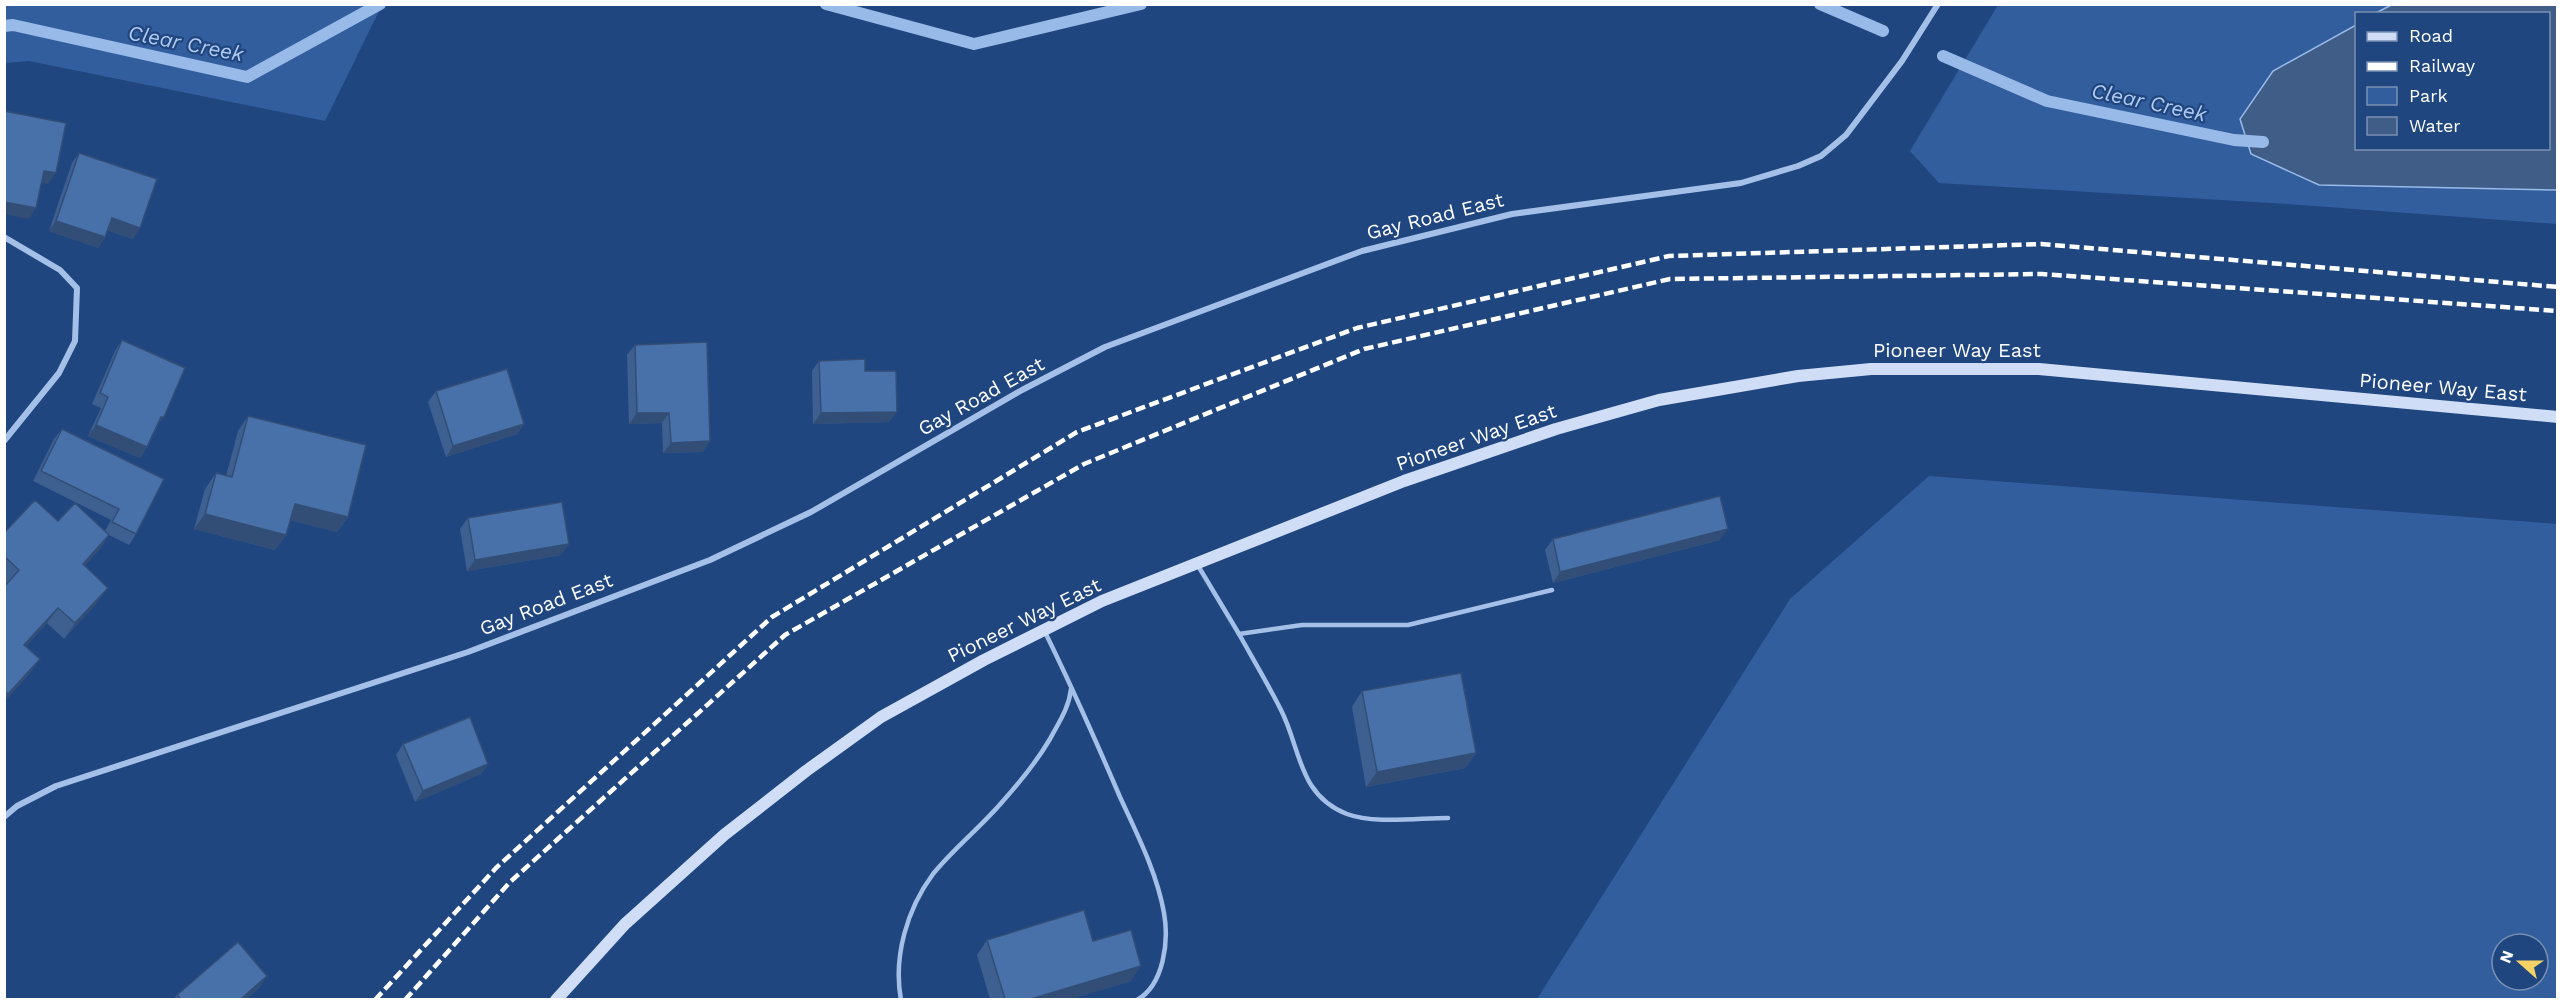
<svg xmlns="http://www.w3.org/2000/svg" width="2562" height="1004" viewBox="0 0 2562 1004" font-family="'Work Sans',sans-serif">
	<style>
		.green { fill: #335e9e; fill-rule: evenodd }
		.water { fill: #405d88; stroke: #98bae9; stroke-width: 1.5 }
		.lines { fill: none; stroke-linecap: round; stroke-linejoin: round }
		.stream { stroke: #98bae9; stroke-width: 12 }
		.service { stroke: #a5c0e8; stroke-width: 4.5 }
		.minor { stroke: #a5c0e8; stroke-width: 6 }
		.secondary { stroke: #cfdef6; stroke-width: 12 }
		.rail { stroke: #fff; stroke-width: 4.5; stroke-dasharray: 10 4.5; stroke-linecap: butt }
		.wall { fill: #3e6091 }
		.shaded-wall { fill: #324e76 }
		.building { fill: #4870a9; stroke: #324e76; stroke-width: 1.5 }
		.labels { text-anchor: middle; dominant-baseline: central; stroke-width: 4.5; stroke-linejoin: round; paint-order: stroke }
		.street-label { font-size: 20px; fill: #fff; stroke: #204680 }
		.water-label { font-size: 21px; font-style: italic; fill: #b0caf0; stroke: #204680 }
	</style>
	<rect width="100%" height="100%" fill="#204680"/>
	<!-- green -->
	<g class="green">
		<path d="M4,5l1,-1 377,1 -57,116 -296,-60 -24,2z"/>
		<path d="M1998,5h395l-17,8 -20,1v11l-83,46 46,114 238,5v34l-270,-20 -348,-21 -29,-32z"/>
		<path d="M1929,476l628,48v475h-1020l253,-400zM2502,944h36v36h-36z"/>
	</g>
	<!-- water -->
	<path class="water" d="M2393,4l164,1v185l-238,-5 -68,-31 -11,-35 33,-48 83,-46v123h192v-134l-172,-1z"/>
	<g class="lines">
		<!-- stream -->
		<g class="stream">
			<path d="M826,4l148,40 167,-40"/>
			<path d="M1820,4l63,27"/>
			<path d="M4,26l9,-1 234,52 133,-73"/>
			<path d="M1943,56l104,45 187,39 29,2"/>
		</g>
		<!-- service -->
		<g class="service">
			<path d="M1197,564l42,70 63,-9h106l144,-35"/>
			<path d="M1044,630c27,55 52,111 76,167 17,37 37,76 44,116 5,28 0,72 -27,87"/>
			<path d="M1239,634c14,25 29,50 42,76 20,39 17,85 66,104 26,10 72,4 101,4"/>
			<path d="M901,1000c-8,-43 6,-91 32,-126 21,-26 48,-47 70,-73 17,-19 34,-40 47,-62 9,-17 19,-31 21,-50"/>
		</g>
		<!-- minor -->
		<g class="minor">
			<path d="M4,237l56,33 17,18 -2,53 -16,32 -55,68"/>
			<path d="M4,817l13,-11 39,-20 412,-134 242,-92 101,-48 211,-122 83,-43 257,-96 150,-37 229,-31 57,-17 23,-10 25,-21 56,-74 36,-57"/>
		</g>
		<!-- secondary -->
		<path class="secondary" d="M556,1000l69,-76 99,-89 82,-64 75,-54 103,-57 118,-59 302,-120 152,-52 103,-29 139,-24 73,-7h168l519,48"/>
		<!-- rail -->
		<g class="rail">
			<path d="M375,1000l121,-132 276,-251 305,-185 280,-104 312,-72 372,-12 517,43"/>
			<path d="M405,1000l105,-118 275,-247 299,-171 280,-115 306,-70 372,-5 516,37"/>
		</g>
	</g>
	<!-- wall -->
	<g class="wall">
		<path d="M79,153l54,86 -26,-9 -2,7 -7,11 -49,-17 23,-68z"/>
		<path d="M122,340l34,88 -9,19 -7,11 -52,-22 13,-28 -9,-4 23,-53z"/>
		<path d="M635,345l68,107 -40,1 -1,-30 -33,1 -2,-69z"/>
		<path d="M819,361l46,10 24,51 -76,2 -1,-53z"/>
		<path d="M436,391l88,33 -7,10 -71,23 -18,-55z"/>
		<path d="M248,416l100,101 -11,15 -47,-12 -4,15 -11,15 -81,-21 11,-40 11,-16 10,3 12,-45z"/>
		<path d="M62,429l74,105 -7,11 -20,-10 -10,15 -15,16 13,37 -33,36 -17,-16 -21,23 14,13 -11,15 -25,28v-115l3,-3 -3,-2v-49l54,-12 47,10 6,-11 -78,-39 21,-42z"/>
		<path d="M468,518l93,37 -94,16 -7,-42z"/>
		<path d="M1553,539l167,1 -167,43 -8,-33z"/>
		<path d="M1362,691l114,62 -11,15 -99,19 -14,-80z"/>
		<path d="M403,744l85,20 -7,10 -66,28 -19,-47z"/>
		<path d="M987,940l106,1 38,40 -60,18h-81l-13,-44z"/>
		<path d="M260,987l-14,12h-72l3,-4z"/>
	</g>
	<!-- shaded-wall -->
	<g class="shaded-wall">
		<path d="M44,171l12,2 -8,11 -12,-2z"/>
		<path d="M4,202l32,6 -7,11 -25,-5z"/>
		<path d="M112,218l28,10 -7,11 -29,-10z"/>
		<path d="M56,221l49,16 -7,11 -49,-17z"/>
		<path d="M897,412l-8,10 -76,2 8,-11z"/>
		<path d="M637,413h32l-7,10 -33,1z"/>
		<path d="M161,417h3l-8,11z"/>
		<path d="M524,424l-7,10 -71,23 7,-11z"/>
		<path d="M96,425l51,22 -7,11 -52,-22z"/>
		<path d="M710,441l-7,11 -40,1 8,-10z"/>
		<path d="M295,504l53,13 -11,15 -53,-13z"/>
		<path d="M205,514l81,21 -11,15 -81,-21z"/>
		<path d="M1728,529l-8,11 -167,43 7,-11z"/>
		<path d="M109,535l-10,15 -27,30 11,-16z"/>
		<path d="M569,544l-8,11 -94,16 8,-11z"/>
		<path d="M108,588l-11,15 -33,36 11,-16z"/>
		<path d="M58,608l-11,15 -33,37 10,-15z"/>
		<path d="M40,659l-11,15 -25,28v-3l4,-5z"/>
		<path d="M1476,753l-11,15 -99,19 11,-15z"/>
		<path d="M488,764l-7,10 -66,28 8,-11z"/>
		<path d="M1141,966l-10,15 -60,18h-40z"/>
		<path d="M267,976l-7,11 -14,12h-5z"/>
	</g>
	<!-- building -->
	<g class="building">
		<path d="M4,111l62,12 -10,50 -12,-2 -8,37 -32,-6z"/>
		<path d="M79,153l78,26 -17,49 -28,-10 -7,19 -49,-16z"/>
		<path d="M122,340l63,28 -21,49h-3l-14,30 -51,-22 12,-28 -8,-4z"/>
		<path d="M707,342l3,99 -39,2 -2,-30h-32l-2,-68z"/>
		<path d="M865,359v12h31l1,41 -76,1 -2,-52z"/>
		<path d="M507,369l17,55 -71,22 -17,-55z"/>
		<path d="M248,416l118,29 -18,72 -53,-13 -9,31 -81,-21 11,-41 16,4z"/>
		<path d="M62,429l102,50 -28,55 -24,-12 7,-13 -78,-38z"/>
		<path d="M1720,496l8,33 -168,43 -7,-33z"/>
		<path d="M35,500l23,21 17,-18 34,32 -26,29 25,24 -33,35 -17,-15 -34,37 16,14 -32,35 -4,-3v-104l15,-17 -15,-14v-23z"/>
		<path d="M562,502l7,42 -94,16 -7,-42z"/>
		<path d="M1461,673l15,80 -99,19 -15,-81z"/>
		<path d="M470,717l18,47 -65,27 -20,-47z"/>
		<path d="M1084,910l9,31 38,-11 10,36 -110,33h-26l-18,-59z"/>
		<path d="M238,942l29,34 -26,23h-60l-4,-4z"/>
	</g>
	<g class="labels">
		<!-- street labels -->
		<g class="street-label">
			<text transform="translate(1435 216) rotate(-14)">Gay Road East</text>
			<text x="1957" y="350">Pioneer Way East</text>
			<text transform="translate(2443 387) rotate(5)">Pioneer Way East</text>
			<text transform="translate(981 396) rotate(-29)">Gay Road East</text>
			<text transform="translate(1476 437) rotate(-19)">Pioneer Way East</text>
			<text transform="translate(546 604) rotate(-21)">Gay Road East</text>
			<text transform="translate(1024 620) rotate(-26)">Pioneer Way East</text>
		</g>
		<!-- water labels -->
		<g class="water-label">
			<text transform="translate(186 43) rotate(11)">Clear Creek</text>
			<text transform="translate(2149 102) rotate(12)">Clear Creek</text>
		</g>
	</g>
	<!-- border -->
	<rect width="2562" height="1004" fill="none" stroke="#ffffff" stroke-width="12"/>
	<!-- legend -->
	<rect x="2355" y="12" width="195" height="138" fill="#204680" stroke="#7990b3" stroke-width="1.5"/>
	<rect x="2367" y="32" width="30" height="9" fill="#cfdef6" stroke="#7990b3" stroke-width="1.5"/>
	<text x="2409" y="42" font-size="18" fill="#ffffff">Road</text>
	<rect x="2367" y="62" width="30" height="9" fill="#ffffff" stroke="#7990b3" stroke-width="1.5"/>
	<text x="2409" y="72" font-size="18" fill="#ffffff">Railway</text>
	<rect x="2367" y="87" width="30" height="18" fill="#335e9e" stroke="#7990b3" stroke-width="1.5"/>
	<text x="2409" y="102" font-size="18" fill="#ffffff">Park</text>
	<rect x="2367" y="117" width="30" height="18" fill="#405d88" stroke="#7990b3" stroke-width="1.5"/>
	<text x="2409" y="132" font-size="18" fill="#ffffff">Water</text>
	<!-- north arrow -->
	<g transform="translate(2520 962) rotate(291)"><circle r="28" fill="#204680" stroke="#7990b3" stroke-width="1.5"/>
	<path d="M0-4.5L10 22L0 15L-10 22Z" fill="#f5d265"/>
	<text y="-9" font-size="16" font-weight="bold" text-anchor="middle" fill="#ffffff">N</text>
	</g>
</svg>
